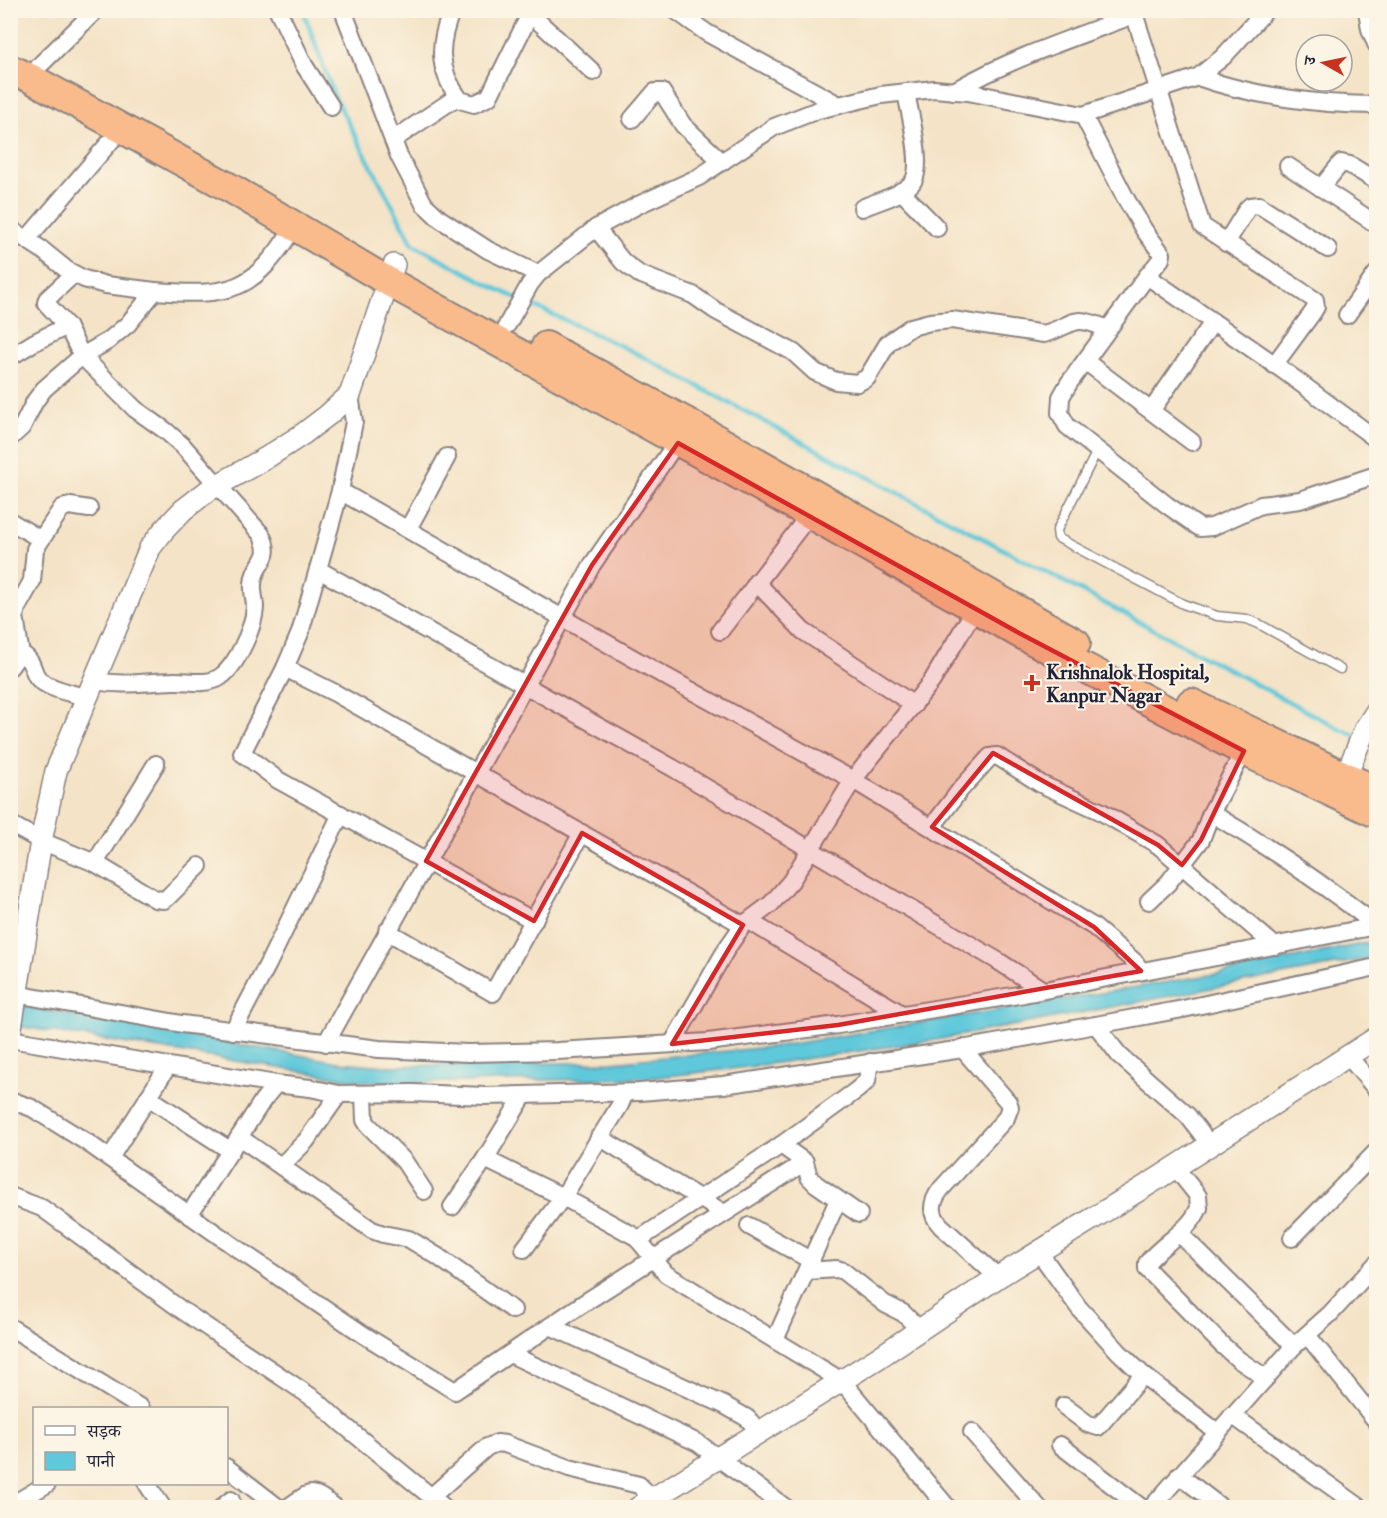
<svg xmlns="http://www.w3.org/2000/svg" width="1387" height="1518" viewBox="0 0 1387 1518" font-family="'IM FELL Double Pica','Noto Serif Devanagari',serif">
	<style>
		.water { fill: #5fc8da; stroke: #40758a; stroke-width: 1.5 }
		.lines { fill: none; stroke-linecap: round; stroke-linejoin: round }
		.stream { stroke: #5fc8da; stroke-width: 4.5 }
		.service-casing { stroke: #8b8280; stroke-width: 11 }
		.minor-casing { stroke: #8b8280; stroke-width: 20 }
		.tertiary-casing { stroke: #8b8280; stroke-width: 24 }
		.trunk-casing { stroke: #8b8280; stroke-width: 32 }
		.service { stroke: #fff; stroke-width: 8 }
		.minor { stroke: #fff; stroke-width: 16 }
		.tertiary { stroke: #fff; stroke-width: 21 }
		.trunk { stroke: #fabb8c; stroke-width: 28 }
		.marked { fill: #d62828; fill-opacity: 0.2; stroke: #d62828; stroke-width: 4.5; stroke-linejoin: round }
		.poi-dot { fill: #c8321e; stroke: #fcf5e5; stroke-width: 2 }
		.labels { text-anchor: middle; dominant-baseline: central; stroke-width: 4.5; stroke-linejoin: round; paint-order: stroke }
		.poi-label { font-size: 20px; font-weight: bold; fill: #22223b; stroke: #fcf5e5; text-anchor: start }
	</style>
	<rect width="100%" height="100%" fill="#fcf5e5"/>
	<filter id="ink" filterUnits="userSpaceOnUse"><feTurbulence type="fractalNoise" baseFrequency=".0167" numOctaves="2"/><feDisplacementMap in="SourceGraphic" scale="12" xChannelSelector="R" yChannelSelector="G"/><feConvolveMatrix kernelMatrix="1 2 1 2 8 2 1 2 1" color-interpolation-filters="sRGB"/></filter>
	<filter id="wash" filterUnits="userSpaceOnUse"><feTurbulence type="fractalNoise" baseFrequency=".008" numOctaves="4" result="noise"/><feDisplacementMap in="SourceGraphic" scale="24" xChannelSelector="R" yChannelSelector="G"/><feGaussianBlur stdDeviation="1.35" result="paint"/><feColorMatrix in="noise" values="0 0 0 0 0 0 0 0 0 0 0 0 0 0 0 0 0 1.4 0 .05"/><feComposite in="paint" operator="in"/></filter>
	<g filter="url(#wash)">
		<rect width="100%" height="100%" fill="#f4e3c6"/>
		<!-- water -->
		<path class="water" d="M1376,941v15l-20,5 -420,79 -188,27 -99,11 -240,5 -48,-2 -350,-56v-21l327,58 49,4 225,-4 167,-16 443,-73z"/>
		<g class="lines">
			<!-- stream -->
			<g class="stream">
				<path d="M303,10l32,88 78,146 86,46 133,61 708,378 17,7"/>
				<path d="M1368,740l8,3"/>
			</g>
		</g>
	</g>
	<g filter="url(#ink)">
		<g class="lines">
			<defs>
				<path id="service" d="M1098,449l-41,81 1,8 125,66 34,12 30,3 12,5 81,45"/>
				<g id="minor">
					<path d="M278,10l26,55 27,42"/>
					<path d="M343,10l56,146 25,48 16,15 48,31 50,24"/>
					<path d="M452,10c-14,34 -15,59 8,90l14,4 15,-7 43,-87"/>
					<path d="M526,10l67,62"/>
					<path d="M675,10l32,23 132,72"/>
					<path d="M1133,10l69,216 113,74 1,7 -3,5 -39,53"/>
					<path d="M1367,10l3,19 6,15"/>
					<path d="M1198,77c54,19 122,28 178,28"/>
					<path d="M32,79l7,-13 57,-56"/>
					<path d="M954,91c57,-33 119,-53 180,-76"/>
					<path d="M1083,115l43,84 18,31 18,24 -1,5 -14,17 -78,107 -8,14 -1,16 7,13 100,79 33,23 12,-1 49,-22 39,-5 76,-25"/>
					<path d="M632,119l23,-27h7l21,33 39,37"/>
					<path d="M393,140l64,-43"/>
					<path d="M1288,166l88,58"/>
					<path d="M1321,188l20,-25 9,2 26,16"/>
					<path d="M901,191l36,37"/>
					<path d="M862,208c15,-7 39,-12 50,-25 13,-16 -3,-71 -6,-91"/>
					<path d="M596,228l27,34 16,12 54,21 23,16 77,41 22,20 21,9 21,2 10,-5 21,-35 23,-16 19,-5 22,-2 92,14c34,-10 25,-21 64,-5"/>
					<path d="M10,229l31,20 26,21 17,9 22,6 49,6"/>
					<path d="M27,239l95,-111"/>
					<path d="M1226,243l21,-34 3,-3 9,-1 69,44"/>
					<path d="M74,274l-27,25 -1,4 21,23 15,30 53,53 31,22 17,15 78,88c14,27 -7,27 -8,50 -1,8 2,15 2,23 -1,20 -21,67 -41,73 -13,5 -28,0 -41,1 -29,1 -49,5 -78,0"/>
					<path d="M1147,276l137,95 92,68"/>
					<path d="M1347,315l29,-41"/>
					<path d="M507,325l23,-41 8,-10 58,-46 42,-23 61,-28 75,-50 44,-17 63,-15 53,-6 34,3 115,23 115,-38 25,-20 43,-47"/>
					<path d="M10,357l23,-14 34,-17"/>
					<path d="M1085,361l107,81"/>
					<path d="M350,395l4,27 -14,69 -40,142 -15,35 -43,85 36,27 256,141"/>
					<path d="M1151,411l62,-89"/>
					<path d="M10,438l12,-11 13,-26 9,-12 38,-33 26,-15 20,-17 27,-33c76,6 99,1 140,-66"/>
					<path d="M340,491l305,174 208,115 241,147 41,35 6,9"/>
					<path d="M10,521l30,18"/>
					<path d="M408,529l39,-72"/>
					<path d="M319,570l354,198 325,193 45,29"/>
					<path d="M756,582l47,49 111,74"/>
					<path d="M720,631l90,-117"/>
					<path d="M21,656l-6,-40 2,-8 15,-27 3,-32 27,-41 8,-2 19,3"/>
					<path d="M10,667l7,-10 8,-1c8,6 7,13 12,21 9,12 36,16 50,21"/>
					<path d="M285,668l50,25 408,232"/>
					<path d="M1211,813c58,34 112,71 165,112"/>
					<path d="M10,824l31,17 54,22 60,36 9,1 4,-3 31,-31"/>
					<path d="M932,827l28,-37 30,-33 7,-1 44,28 59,27 58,34 117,101"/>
					<path d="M95,863l61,-99"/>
					<path d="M1149,901l19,-18 33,-43 10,-27 33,-62"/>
					<path d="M749,921l153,93"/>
					<path d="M387,931l106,62 89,-160"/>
					<path d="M10,993l172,31 197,25 89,4 90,-2 150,-9 130,-17 186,-31 352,-68"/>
					<path d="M1096,1025l23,30 69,61 22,29"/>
					<path d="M233,1031l36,-69 72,-148"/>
					<path d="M10,1039l266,45 34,4 29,6 74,-1 72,3 155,-4 83,-7 233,-35 140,-25 87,-16 193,-42"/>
					<path d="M326,1043l266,-478 89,-129"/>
					<path d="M672,1044l55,-96 16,-23 28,-21 20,-23 62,-101 79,-99 43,-72"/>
					<path d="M962,1048l46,54 2,5 -4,11 -65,71c-10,13 -12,24 0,37l57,51"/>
					<path d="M1348,1056l28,33"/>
					<path d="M364,1094l1,26 3,5 36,36 20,30"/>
					<path d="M148,1097l83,54"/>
					<path d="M10,1100l22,8 56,35 154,109 122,83 91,56 126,-86 224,-143"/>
					<path d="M239,1137l133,93 11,4 26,5 28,17 76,54"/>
					<path d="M599,1137l125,76"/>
					<path d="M781,1145l24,17 4,15 7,7 43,30"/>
					<path d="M110,1158l58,-92"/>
					<path d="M485,1159l78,38 73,40 30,37 176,107 106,127"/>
					<path d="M281,1166l25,-25 33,-47"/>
					<path d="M1175,1167l23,29 1,12c-10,24 -37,35 -52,55v6l74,75 18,16 27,18"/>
					<path d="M10,1196l32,12 141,103 133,89 24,22 105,86"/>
					<path d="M452,1207l33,-48 39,-64"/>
					<path d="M189,1215l74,-115 13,-16"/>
					<path d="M749,1226l63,35"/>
					<path d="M1180,1234l114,112"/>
					<path d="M1292,1238l84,-86"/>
					<path d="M638,1240l143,-95 76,-55 10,-9 3,-19"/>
					<path d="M524,1249l39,-52 57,-92 5,-12"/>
					<path d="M1039,1252l40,56 40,44 24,23 74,57"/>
					<path d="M807,1271l30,-2 6,2 42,33 18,9 17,17"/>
					<path d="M550,1326l174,79 23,13 12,13"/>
					<path d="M10,1327l131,81"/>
					<path d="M1307,1335l69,86"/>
					<path d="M775,1340l63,-140"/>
					<path d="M510,1354l188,89 88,65"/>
					<path d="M1064,1406l24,18 10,3 45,-52"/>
					<path d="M1232,1415l129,93"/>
					<path d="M972,1432l67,76"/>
					<path d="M1060,1445l82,63"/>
					<path d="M226,1467l53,41"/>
					<path d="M1179,1475l43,33"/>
					<path d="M147,1484l16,24"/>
					<path d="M431,1497l56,-50 10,-4 8,1 64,24 70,17 13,13"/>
					<path d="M10,1506l37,-22"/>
					<path d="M221,1508l10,-8"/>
					<path d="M287,1508c25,-18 24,-19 49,0"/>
					<path d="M1151,1508l143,-162 36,-32 46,-50"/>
				</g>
				<g id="tertiary">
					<path d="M1340,790l25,-61 11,-17"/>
					<path d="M10,1034l31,-193 15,-70 94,-223 14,-18 19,-20 26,-20 57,-32 37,-24 25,-19 22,-20 44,-130"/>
					<path d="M638,1508l240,-150 120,-81 159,-98 219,-141"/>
				</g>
				<g id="trunk">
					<path d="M10,69l22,10 200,110 157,93 421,232 209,119 225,118 132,62"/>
					<path d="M546,346l142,77 388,220"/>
					<path d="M1191,703l185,88"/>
				</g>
			</defs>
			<!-- service casing -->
			<use href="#service" class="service-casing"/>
			<!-- minor casing -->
			<use href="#minor" class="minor-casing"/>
			<!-- tertiary casing -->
			<use href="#tertiary" class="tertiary-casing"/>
			<!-- trunk casing -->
			<use href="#trunk" class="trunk-casing"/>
			<!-- service -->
			<use href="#service" class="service"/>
			<!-- minor -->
			<use href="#minor" class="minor"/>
			<!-- tertiary -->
			<use href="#tertiary" class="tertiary"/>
			<!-- trunk -->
			<use href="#trunk" class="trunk"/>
		</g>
	</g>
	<!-- marked area -->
	<path class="marked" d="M678,443l341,190 225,118 -43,89 -19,25 -24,-20 -165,-92 -61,74 162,100 47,44 -303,54 -166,19 71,-119 -161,-92 -48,88 -108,-60 166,-296z"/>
	<!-- markers -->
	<path class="poi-dot" d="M1029 674h6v6h6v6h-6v6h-6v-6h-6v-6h6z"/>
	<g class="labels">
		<!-- poi labels -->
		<g class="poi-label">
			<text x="1046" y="672">Krishnalok Hospital,<tspan x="1046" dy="23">Kanpur Nagar</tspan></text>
		</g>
	</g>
	<!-- margin -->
	<rect width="1387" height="1518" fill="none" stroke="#fcf5e5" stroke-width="36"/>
	<!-- legend -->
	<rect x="33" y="1407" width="195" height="78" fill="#fcf5e5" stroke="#a5a1a1" stroke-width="1.5"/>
	<rect x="45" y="1426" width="30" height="9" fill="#ffffff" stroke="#a5a1a1" stroke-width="1.5"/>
	<text x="87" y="1437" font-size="18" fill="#22223b">सड़क</text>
	<rect x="45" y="1452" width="30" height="18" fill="#5fc8da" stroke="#a5a1a1" stroke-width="1.5"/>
	<text x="87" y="1467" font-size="18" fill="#22223b">पानी</text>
	<!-- north arrow -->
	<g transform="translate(1324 63) rotate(279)"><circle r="28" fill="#fcf5e5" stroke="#a5a1a1" stroke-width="1.5"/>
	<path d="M0-4.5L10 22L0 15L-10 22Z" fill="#c8321e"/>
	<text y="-9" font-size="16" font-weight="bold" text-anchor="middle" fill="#22223b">उ</text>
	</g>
</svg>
